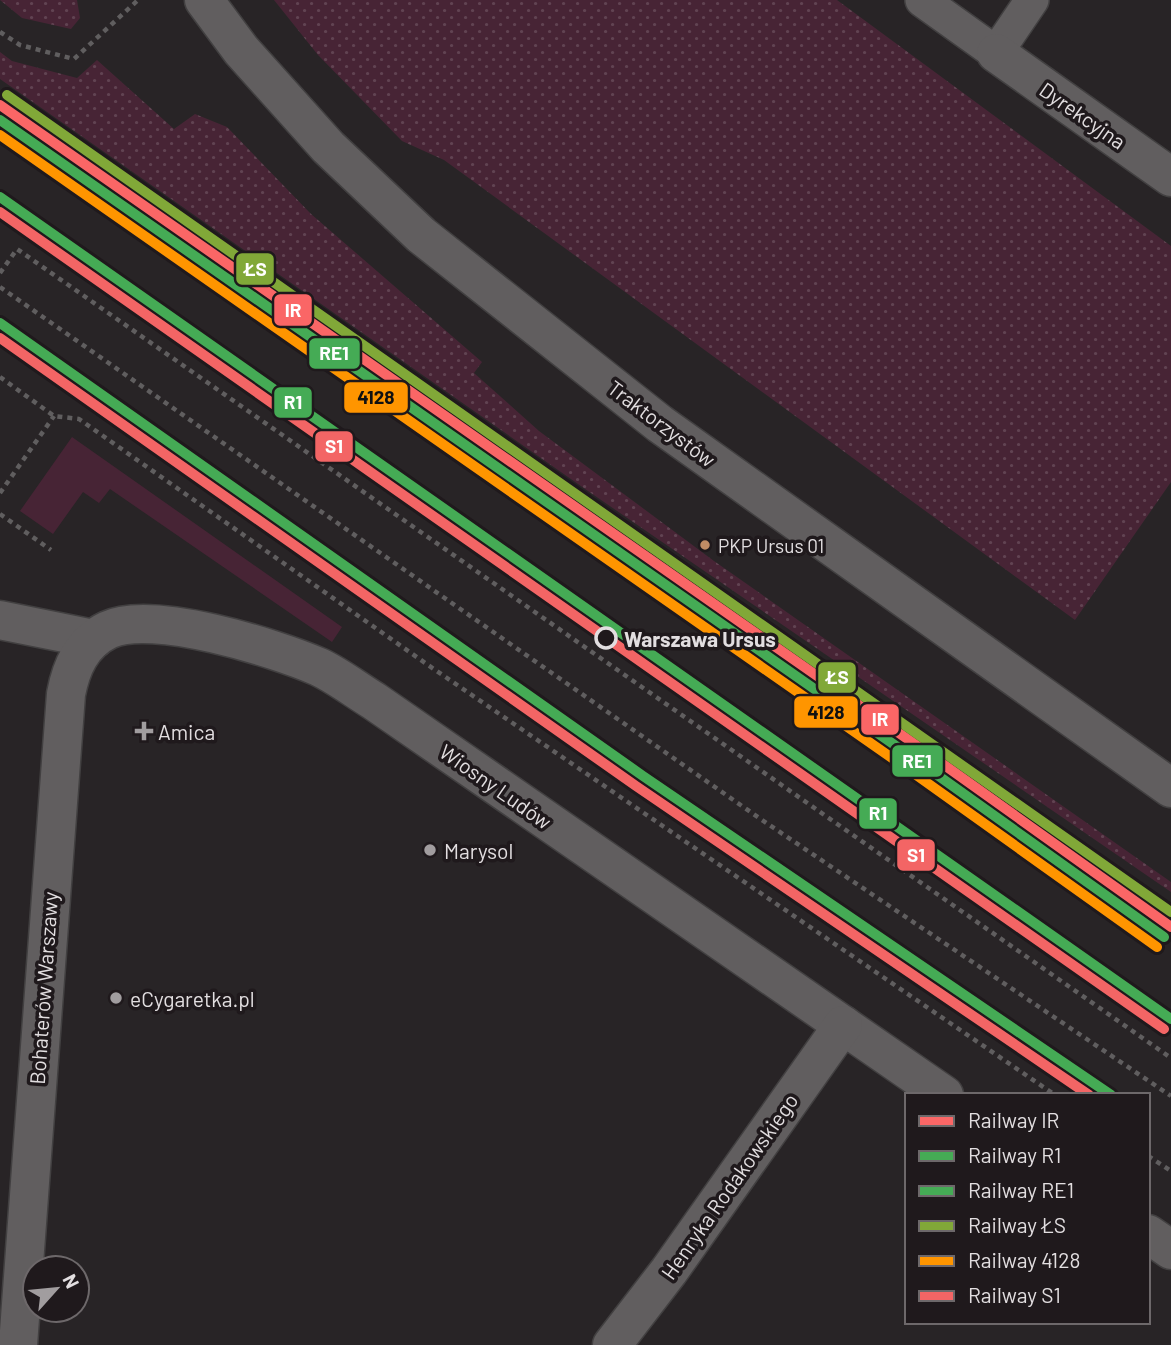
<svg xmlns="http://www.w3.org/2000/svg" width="1171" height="1345" viewBox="0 0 1171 1345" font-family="Barlow,sans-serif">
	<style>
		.grass { fill: url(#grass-dots) }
		.garden { fill: #472435 }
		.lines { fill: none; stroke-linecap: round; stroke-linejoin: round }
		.lane-casing { stroke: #424041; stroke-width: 36 }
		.street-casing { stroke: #424041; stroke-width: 41 }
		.secondary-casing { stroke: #424041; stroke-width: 41 }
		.path { stroke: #605e5f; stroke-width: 4.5; stroke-dasharray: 5 5; stroke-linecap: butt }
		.lane { stroke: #615e5f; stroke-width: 33 }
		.street { stroke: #615e5f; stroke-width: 38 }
		.secondary { stroke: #615e5f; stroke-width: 38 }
		.rail-1-casing { stroke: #1f191c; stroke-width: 16 }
		.rail-2-casing { stroke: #1f191c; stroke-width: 16 }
		.rail-3-casing { stroke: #1f191c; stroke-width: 16 }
		.rail-4-casing { stroke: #1f191c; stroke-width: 16 }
		.rail-5-casing { stroke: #1f191c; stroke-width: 16 }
		.rail-6-casing { stroke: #1f191c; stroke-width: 16 }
		.rail-1 { stroke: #fa6666; stroke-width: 10 }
		.rail-2 { stroke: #45ab55; stroke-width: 10 }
		.rail-3 { stroke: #45ab55; stroke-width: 10 }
		.rail-4 { stroke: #81a838; stroke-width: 10 }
		.rail-5 { stroke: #ff9500; stroke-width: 10 }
		.rail-6 { stroke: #f36565; stroke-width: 10 }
		.bus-dot { fill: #c18c65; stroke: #1f191c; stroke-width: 2.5 }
		.stop-dot { fill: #1f191c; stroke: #e2dee0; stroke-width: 3.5 }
		.poi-dot { fill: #a19d9f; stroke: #1f191c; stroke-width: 2.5 }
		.labels { text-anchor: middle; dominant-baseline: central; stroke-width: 7; stroke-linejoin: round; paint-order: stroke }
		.bus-label { font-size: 19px; fill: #e2dee0; stroke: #1f191c; text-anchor: start }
		.street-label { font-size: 21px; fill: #e2dee0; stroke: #1f191c }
		.stop-label { font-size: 21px; font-weight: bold; fill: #e2dee0; stroke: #1f191c; text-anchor: start }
		.poi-label { font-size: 21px; fill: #e2dee0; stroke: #1f191c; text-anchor: start }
		.line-badge { stroke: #1f191c; stroke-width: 2.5 }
		.badge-label { font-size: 19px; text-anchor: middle; font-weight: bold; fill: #fff }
		.pale-badge-label { font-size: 19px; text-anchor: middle; font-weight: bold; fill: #111 }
	</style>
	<defs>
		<pattern id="grass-dots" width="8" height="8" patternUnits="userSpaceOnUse" patternTransform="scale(1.75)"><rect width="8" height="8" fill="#472435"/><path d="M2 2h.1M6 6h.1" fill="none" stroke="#614352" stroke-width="1.8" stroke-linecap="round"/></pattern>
	</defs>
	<rect width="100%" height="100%" fill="#282426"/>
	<!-- grass -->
	<g class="grass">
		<path d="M0,0h77l3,18 -9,11 -49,-11z"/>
		<path d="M274,0h563l334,246v236l-96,138 -631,-460 -42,-19 -84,-86z"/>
		<path d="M0,52l12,9 65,17 20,-18 77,69 21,-15 32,13 84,87 171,148 -8,11 65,58 175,130 457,321v10l-583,-401 -588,-412z"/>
	</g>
	<!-- garden -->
	<path class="garden" d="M72,437l270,190 -10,15 -222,-153 -11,14 -16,-11 -30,42 -33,-23z"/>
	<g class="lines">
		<defs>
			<path id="lane" d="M922,0l74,53 36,-53"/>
			<g id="street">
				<path d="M996,53l175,124"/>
				<path d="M0,620l94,19"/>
				<path d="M1148,1234l23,16"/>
				<path d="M18,1345l48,-651c5,-26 15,-51 42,-64 44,-21 167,18 211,37 19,9 37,23 55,34l570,394"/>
				<path d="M612,1345l57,-74 174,-246"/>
			</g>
			<path id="secondary" d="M204,0l37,50 87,97 93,88 239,189 511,364"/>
		</defs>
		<!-- lane casing -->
		<use href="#lane" class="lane-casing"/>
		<!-- street casing -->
		<use href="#street" class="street-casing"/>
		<!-- secondary casing -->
		<use href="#secondary" class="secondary-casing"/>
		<!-- path -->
		<g class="path">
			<path d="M0,32l20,13 54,14 64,-59"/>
			<path d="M0,273l17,-24 1154,809"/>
			<path d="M0,287l762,533 409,276"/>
			<path d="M0,377l54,39 25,3 349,246 627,430"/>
			<path d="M0,493l54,-77"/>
			<path d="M0,514l51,36"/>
			<path d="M1148,1156l23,15"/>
		</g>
		<!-- lane -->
		<use href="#lane" class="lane"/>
		<!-- street -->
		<use href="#street" class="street"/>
		<!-- secondary -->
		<use href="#secondary" class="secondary"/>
		<defs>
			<path id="rail-1" d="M0,105l926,647 245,175"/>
			<g id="rail-2">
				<path d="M0,197l1171,822"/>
				<path d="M0,323l643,453 468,319"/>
			</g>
			<path id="rail-3" d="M0,120l919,642 245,175"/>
			<path id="rail-4" d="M7,95l1164,817"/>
			<path id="rail-5" d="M0,135l912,637 245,175"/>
			<g id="rail-6">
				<path d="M0,212l1164,817"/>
				<path d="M0,338l636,448 453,309"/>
			</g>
		</defs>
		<!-- rail-1 casing -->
		<use href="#rail-1" class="rail-1-casing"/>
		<!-- rail-2 casing -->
		<use href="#rail-2" class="rail-2-casing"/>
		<!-- rail-3 casing -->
		<use href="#rail-3" class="rail-3-casing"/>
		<!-- rail-4 casing -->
		<use href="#rail-4" class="rail-4-casing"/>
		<!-- rail-5 casing -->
		<use href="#rail-5" class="rail-5-casing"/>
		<!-- rail-6 casing -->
		<use href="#rail-6" class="rail-6-casing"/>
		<!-- rail-1 -->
		<use href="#rail-1" class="rail-1"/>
		<!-- rail-2 -->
		<use href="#rail-2" class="rail-2"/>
		<!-- rail-3 -->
		<use href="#rail-3" class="rail-3"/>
		<!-- rail-4 -->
		<use href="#rail-4" class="rail-4"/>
		<!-- rail-5 -->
		<use href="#rail-5" class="rail-5"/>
		<!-- rail-6 -->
		<use href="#rail-6" class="rail-6"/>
	</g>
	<!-- markers -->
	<circle class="bus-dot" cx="705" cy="545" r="6"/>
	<circle class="stop-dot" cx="606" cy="638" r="10"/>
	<g class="poi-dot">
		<path d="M140.5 720.5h7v7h7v7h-7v7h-7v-7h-7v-7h7z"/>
		<circle cx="430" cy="850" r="7"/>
		<circle cx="116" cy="998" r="7"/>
	</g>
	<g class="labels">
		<!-- bus labels -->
		<g class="bus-label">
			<text x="718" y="545">PKP Ursus 01</text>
		</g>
		<!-- street labels -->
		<g class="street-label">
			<text transform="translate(1083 115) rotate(35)">Dyrekcyjna</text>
			<text transform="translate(662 423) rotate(37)">Traktorzystów</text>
			<text transform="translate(496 786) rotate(35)">Wiosny Ludów</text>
			<text transform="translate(43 988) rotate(-86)">Bohaterów Warszawy</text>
			<text transform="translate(729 1186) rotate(-55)">Henryka Rodakowskiego</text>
		</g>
		<!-- stop labels -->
		<g class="stop-label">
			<text x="624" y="638">Warszawa Ursus</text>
		</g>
		<!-- poi labels -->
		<g class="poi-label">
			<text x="158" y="731">Amica</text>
			<text x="444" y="850">Marysol</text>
			<text x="130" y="998">eCygaretka.pl</text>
		</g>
	</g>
	<g class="line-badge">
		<rect x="235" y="252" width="40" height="34" rx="7" fill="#81a838"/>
		<rect x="273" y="293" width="40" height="34" rx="7" fill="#fa6666"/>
		<rect x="308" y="337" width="53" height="33" rx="7" fill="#45ab55"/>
		<rect x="343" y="381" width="66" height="33" rx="7" fill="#ff9500"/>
		<rect x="273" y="386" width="40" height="33" rx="7" fill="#45ab55"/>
		<rect x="314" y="430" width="40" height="33" rx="7" fill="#f36565"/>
		<rect x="817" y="661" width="40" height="33" rx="7" fill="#81a838"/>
		<rect x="793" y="695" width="66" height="34" rx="7" fill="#ff9500"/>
		<rect x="860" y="703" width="40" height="33" rx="7" fill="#fa6666"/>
		<rect x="891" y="744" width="53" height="34" rx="7" fill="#45ab55"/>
		<rect x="858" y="797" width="40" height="33" rx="7" fill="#45ab55"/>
		<rect x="896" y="838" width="40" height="34" rx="7" fill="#f36565"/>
	</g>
	<g class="badge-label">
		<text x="255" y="276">ŁS</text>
		<text x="293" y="317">IR</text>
		<text x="334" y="360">RE1</text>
		<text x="293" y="409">R1</text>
		<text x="334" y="453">S1</text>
		<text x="837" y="684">ŁS</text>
		<text x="880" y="726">IR</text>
		<text x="917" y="768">RE1</text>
		<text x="878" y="820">R1</text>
		<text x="916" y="862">S1</text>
	</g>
	<g class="pale-badge-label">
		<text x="376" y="404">4128</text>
		<text x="826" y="719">4128</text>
	</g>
	<!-- legend -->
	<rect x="905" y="1093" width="245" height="231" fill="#1f191c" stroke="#6d686a" stroke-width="2"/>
	<rect x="919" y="1116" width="35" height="10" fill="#fa6666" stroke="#6d686a" stroke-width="2"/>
	<text x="968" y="1128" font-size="21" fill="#e2dee0">Railway IR</text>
	<rect x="919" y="1151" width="35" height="10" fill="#45ab55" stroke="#6d686a" stroke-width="2"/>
	<text x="968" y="1163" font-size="21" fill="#e2dee0">Railway R1</text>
	<rect x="919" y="1186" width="35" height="10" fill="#45ab55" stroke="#6d686a" stroke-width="2"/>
	<text x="968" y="1198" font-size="21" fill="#e2dee0">Railway RE1</text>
	<rect x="919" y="1221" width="35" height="10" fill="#81a838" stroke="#6d686a" stroke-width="2"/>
	<text x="968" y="1233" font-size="21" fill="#e2dee0">Railway ŁS</text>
	<rect x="919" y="1256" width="35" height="10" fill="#ff9500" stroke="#6d686a" stroke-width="2"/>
	<text x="968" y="1268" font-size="21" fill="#e2dee0">Railway 4128</text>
	<rect x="919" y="1291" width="35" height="10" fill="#f36565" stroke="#6d686a" stroke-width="2"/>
	<text x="968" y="1303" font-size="21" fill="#e2dee0">Railway S1</text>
	<!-- north arrow -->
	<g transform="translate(56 1289) rotate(63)"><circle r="33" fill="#1f191c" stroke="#6d686a" stroke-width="2"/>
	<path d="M0-5L12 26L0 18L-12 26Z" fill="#a19d9f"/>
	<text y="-10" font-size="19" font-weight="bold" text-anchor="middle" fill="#e2dee0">N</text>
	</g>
</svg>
